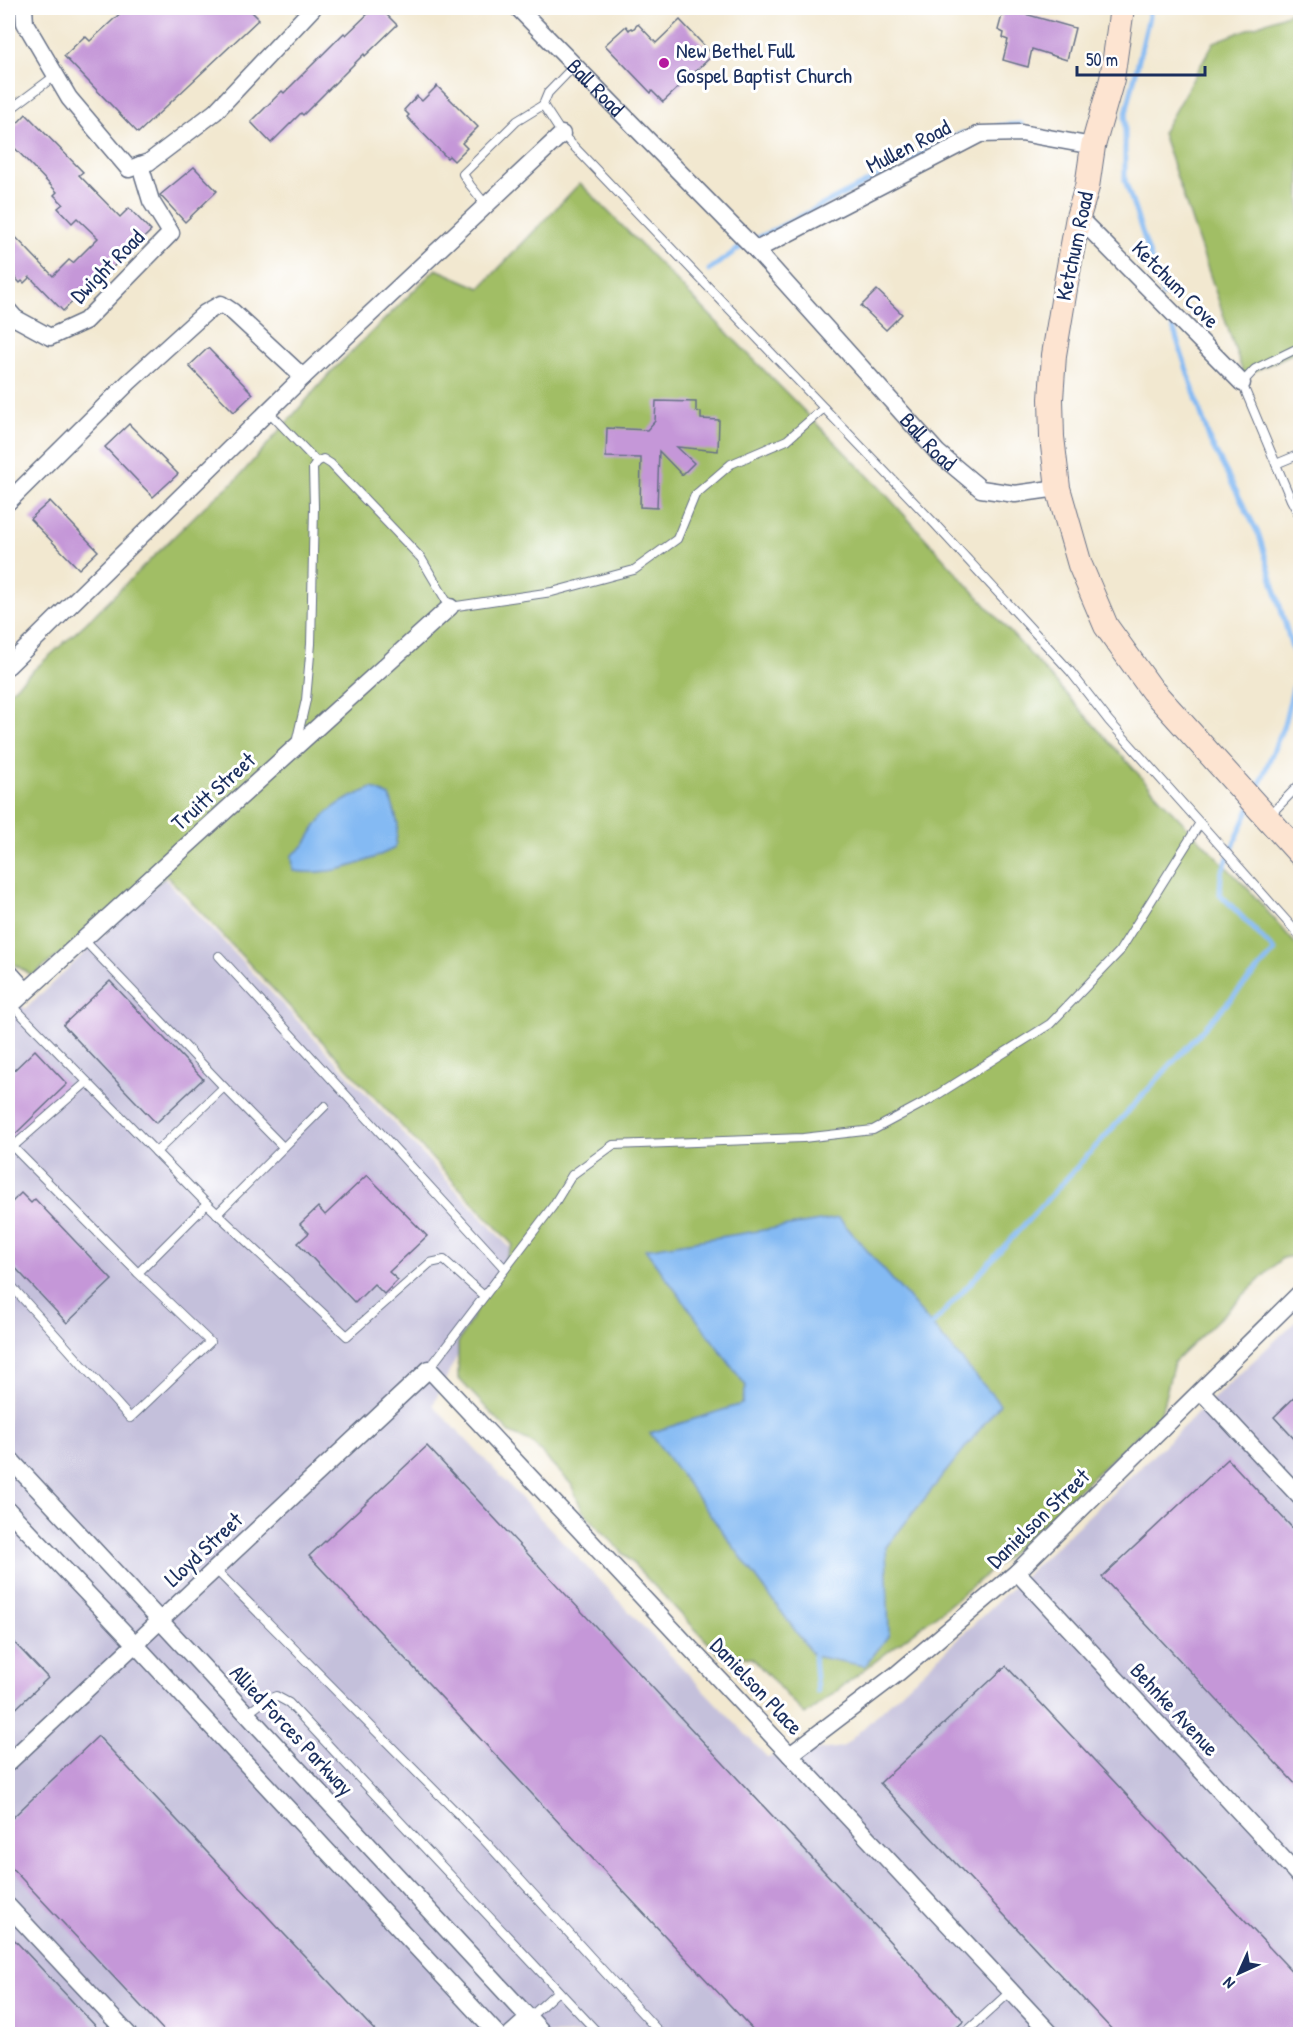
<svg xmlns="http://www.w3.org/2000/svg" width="1308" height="2042" viewBox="0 0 1308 2042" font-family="'Patrick Hand',sans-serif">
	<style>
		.industrial { fill: #c4c0db }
		.green { fill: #a1be65; stroke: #5e7662; stroke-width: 1.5 }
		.water { fill: #84baf3; stroke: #5074a8; stroke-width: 1.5 }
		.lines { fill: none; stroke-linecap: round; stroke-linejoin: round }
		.stream { stroke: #84baf3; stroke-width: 5 }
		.building { fill: #c597d8 }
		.service-casing { stroke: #667086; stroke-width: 10 }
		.minor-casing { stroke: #667086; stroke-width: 19 }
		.secondary-casing { stroke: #667086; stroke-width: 26 }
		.service { stroke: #fff; stroke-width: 8 }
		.minor { stroke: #fff; stroke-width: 16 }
		.secondary { stroke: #fde4d1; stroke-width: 24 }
		.poi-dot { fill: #b5179e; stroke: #fff; stroke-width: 2 }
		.labels { text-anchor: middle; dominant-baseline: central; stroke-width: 6; stroke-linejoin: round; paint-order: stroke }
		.poi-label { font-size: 22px; fill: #1b2f5e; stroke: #fff; text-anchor: start }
		.street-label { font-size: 22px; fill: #1b2f5e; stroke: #fff }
	</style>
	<rect width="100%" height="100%" fill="#fff"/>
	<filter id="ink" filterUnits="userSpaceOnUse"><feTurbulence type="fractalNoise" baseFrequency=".0167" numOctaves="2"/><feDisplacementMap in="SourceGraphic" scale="12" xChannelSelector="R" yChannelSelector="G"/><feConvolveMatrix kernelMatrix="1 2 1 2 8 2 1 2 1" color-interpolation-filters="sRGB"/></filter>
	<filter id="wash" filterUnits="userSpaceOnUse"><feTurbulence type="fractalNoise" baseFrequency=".008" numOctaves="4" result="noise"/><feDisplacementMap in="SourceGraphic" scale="24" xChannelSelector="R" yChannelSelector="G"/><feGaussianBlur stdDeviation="1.35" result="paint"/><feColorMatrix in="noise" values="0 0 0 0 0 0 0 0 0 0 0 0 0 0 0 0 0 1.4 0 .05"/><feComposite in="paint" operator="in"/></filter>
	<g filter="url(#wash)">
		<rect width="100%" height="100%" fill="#f2e8d0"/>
		<!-- industrial -->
		<path class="industrial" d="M164,878l346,370 -77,157 334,352 76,-10 457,-430v717h-1292v-1043l17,18z"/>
		<!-- green -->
		<g class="green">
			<path d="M1300,9v341l-56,26 -82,-243 52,-91z"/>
			<path d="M580,183l301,306 289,320 79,81 51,59v306l-18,3 -108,104 -13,51 -153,143 -60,50 -143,109 -53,-57 -33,-4 -137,-144 -11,-26 -39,-41 -22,-10 -52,-55v-35l55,-98 -346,-369 -135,99 -24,-14v-268l78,-70 119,-117 32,-27 94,-107 105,-103 44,19z"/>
		</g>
		<!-- water -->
		<g class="water">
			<path d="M372,788l18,8 8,28 -3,24c-35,17 -63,28 -102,23l-1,-16c18,-12 15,-17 27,-33 13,-18 33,-25 53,-34z"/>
			<path d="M839,1218l161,186 -114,143 3,88 -24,31 -51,-10 -164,-223 92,-29 4,-18 -101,-137z"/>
		</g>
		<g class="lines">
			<!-- stream -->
			<g class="stream">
				<path d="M1151,8l-26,110v62l38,115"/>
				<path d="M998,126l23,-2"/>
				<path d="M709,270l29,-21 24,-13 201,-103"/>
				<path d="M1170,318l40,123 49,94 39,133 -14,57 -28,68"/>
				<path d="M932,1325l343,-374 -55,-57 1,-20 29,-67"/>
				<path d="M814,1656l3,36"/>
			</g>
		</g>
		<g id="blocks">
			<!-- building -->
			<g class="building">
				<path d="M126,8h122l11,11 -121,114 -74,-77 21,-20 5,5z"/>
				<path d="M374,8h6l17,17 -32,31 -1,-2 -61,61 -2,-2 -30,30 -20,-21 31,-31 2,2 60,-60 2,2z"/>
				<path d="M1004,8l71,20 -8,32 -35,-11 -4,18 -25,-7 5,-20 -5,-2 1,-5 -6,-3z"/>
				<path d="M680,20l33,35 -50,47 -11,-11 -1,2 -46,-48 21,-19 3,4 2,-2 2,1 5,-5 18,19z"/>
				<path d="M437,86l41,41 -16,16 5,5 -13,13 -5,-5 -2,2 -40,-41 2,-2 -5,-5 13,-14 5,5z"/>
				<path d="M26,114l57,58 -4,3 41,42 9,-9 22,23 -58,55 -2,-2 -28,27 -33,-34 -6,6 -2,-2 -2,2 -12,-13v-41l45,47 16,-16 4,3 25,-25 -21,-20 -5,5 -14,-15 5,-4 -9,-9 3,-3 -49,-51v-8z"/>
				<path d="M194,167l23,24 -32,31 -25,-27z"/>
				<path d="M877,290l25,24 -16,16 -25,-24z"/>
				<path d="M208,348l45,46 -19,18 -45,-46z"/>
				<path d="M656,401l40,1v9l5,1v7l18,1 -1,31 -41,-4 17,16 -12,12 -23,-24 -2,57 -17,-1 1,-49 -35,-1 1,-29 40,2 8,-9z"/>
				<path d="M129,424l49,50 -25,23 -48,-50z"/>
				<path d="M50,501l48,50 -19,18 -49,-50z"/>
				<path d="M110,981l93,98 -47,44 -93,-98z"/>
				<path d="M35,1050l32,34 -59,57v-65z"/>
				<path d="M367,1175l60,61 -38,36 9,8 -14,14 -10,-10 -19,19 -57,-60 11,-10 -9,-9 18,-17 7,8z"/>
				<path d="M21,1193l10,10 4,-4 77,81 -45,43 -59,-63v-54z"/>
				<path d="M1300,1392v53l-26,-28z"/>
				<path d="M427,1446l537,575 -15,13h-192l-448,-478z"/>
				<path d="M1228,1459l72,77v253l-198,-212z"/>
				<path d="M8,1636l40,42 -40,38z"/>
				<path d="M1006,1666l294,314v54h-184l-236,-251z"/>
				<path d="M98,1736l280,298h-211l-159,-170v-42z"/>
				<path d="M8,1933l95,101h-95z"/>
			</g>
		</g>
	</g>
	<g filter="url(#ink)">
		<use href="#blocks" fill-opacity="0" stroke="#667086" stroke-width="1.5"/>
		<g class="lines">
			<defs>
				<g id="service">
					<path d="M8,111l48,-36"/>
					<path d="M486,205l-16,-20 -7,-11 54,-53 26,-16"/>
					<path d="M1300,347l-45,22 -13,14 49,117 9,17"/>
					<path d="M268,411l49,51"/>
					<path d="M1276,464l24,-10"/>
					<path d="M296,743l10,-43 5,-56 3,-137 -1,-39 4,-6 6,-3 8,5 90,94 29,49 102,-15 82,-22 43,-31 18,-44 36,-31 56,-24 37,-32"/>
					<path d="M1268,817l32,-33"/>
					<path d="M1200,823l100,113"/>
					<path d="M83,939l141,148 -68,65"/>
					<path d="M219,956l286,313"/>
					<path d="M224,1087l59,60"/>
					<path d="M13,1147l125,126"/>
					<path d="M8,1151l79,-69"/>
					<path d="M207,1204l140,132 83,-73 14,-3 40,36"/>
					<path d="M217,1214l108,-108"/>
					<path d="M8,1282l122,136 80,-76 -72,-69 69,-69 -196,-200"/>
					<path d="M429,1369l124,-163 19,-31 41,-30 190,-7 70,-8 56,-30 121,-76 69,-72 81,-129 -91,-102 -39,-50 -136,-148 -372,-389 -19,-29 5,-12 27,-28"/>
					<path d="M215,1569l270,272 176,193"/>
					<path d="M247,1714l17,-13 12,-5 13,7 310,331"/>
					<path d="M529,2018l29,-27"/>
					<path d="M964,2034l47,-43"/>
				</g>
				<g id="minor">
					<path d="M24,8l1,15 44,75 60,71 20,-7 66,-50 98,-104"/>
					<path id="s1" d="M518,8l238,242 182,203 43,36 34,5 43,-6"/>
					<path d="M1078,217l164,166"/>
					<path d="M756,250l224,-116 41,-1 72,13"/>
					<path d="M8,310l7,8 35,19 35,-16 86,-88 -20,-32 -11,-36"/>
					<path d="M8,502l121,-120 76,-69 16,-9 12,8 70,65"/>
					<path d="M8,666l295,-289 259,-243"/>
					<path d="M8,971l17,19"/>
					<path d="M8,1008l442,-401"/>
					<path d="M1201,1391l99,106"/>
					<path d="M8,1457l536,577"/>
					<path d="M8,1510l127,134 362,390"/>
					<path d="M1017,1572l283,305"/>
					<path d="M790,1755l108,-82 119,-101 283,-279"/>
					<path d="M8,1763l421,-394 622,665"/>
					<path d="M8,1906l120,128"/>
					<path d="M511,2034l18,-16"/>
				</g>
				<path id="secondary" d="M1122,8l-10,71 -19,67 -6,41 -9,30 -12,66 -12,72 -3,44 1,38 6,51 22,77 26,61 46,64 148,164"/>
			</defs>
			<!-- service casing -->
			<use href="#service" class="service-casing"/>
			<!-- minor casing -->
			<use href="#minor" class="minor-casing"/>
			<!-- secondary casing -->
			<use href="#secondary" class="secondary-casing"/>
			<!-- service -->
			<use href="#service" class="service"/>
			<!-- minor -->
			<use href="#minor" class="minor"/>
			<!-- secondary -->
			<use href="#secondary" class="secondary"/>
		</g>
	</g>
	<!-- markers -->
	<circle class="poi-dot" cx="664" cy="63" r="6"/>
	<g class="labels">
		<!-- poi labels -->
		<g class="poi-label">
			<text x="676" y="50">New Bethel Full<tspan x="676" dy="25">Gospel Baptist Church</tspan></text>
		</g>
		<!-- street labels -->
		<g class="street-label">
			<text stroke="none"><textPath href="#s1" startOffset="111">Ball Road</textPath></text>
			<text transform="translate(908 146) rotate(-27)">Mullen Road</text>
			<text transform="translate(1074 246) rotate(-78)">Ketchum Road</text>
			<text transform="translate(107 266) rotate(-45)">Dwight Road</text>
			<text transform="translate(1176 284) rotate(45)">Ketchum Cove</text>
			<text stroke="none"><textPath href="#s1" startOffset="597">Ball Road</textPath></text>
			<text transform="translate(213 791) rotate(-42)">Truitt Street</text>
			<text transform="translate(1038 1518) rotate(-44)">Danielson Street</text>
			<text transform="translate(203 1549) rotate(-43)">Lloyd Street</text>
			<text transform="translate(757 1686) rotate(47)">Danielson Place</text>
			<text transform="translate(1175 1709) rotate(47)">Behnke Avenue</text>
			<text transform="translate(292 1730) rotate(47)">Allied Forces Parkway</text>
		</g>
	</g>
	<!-- margin -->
	<rect width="1308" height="2042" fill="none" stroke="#fff" stroke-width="30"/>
	<!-- north arrow -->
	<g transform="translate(1239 1973) rotate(225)" stroke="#ffffff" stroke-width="4.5" paint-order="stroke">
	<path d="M0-4.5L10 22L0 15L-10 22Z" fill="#1b2f5e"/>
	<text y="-9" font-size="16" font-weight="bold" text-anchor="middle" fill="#1b2f5e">N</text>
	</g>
	<!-- scale -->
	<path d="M1077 66v9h128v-9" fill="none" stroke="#1b2f5e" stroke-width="3"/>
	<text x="1086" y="66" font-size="18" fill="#1b2f5e" stroke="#ffffff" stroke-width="4.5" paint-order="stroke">50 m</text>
</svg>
